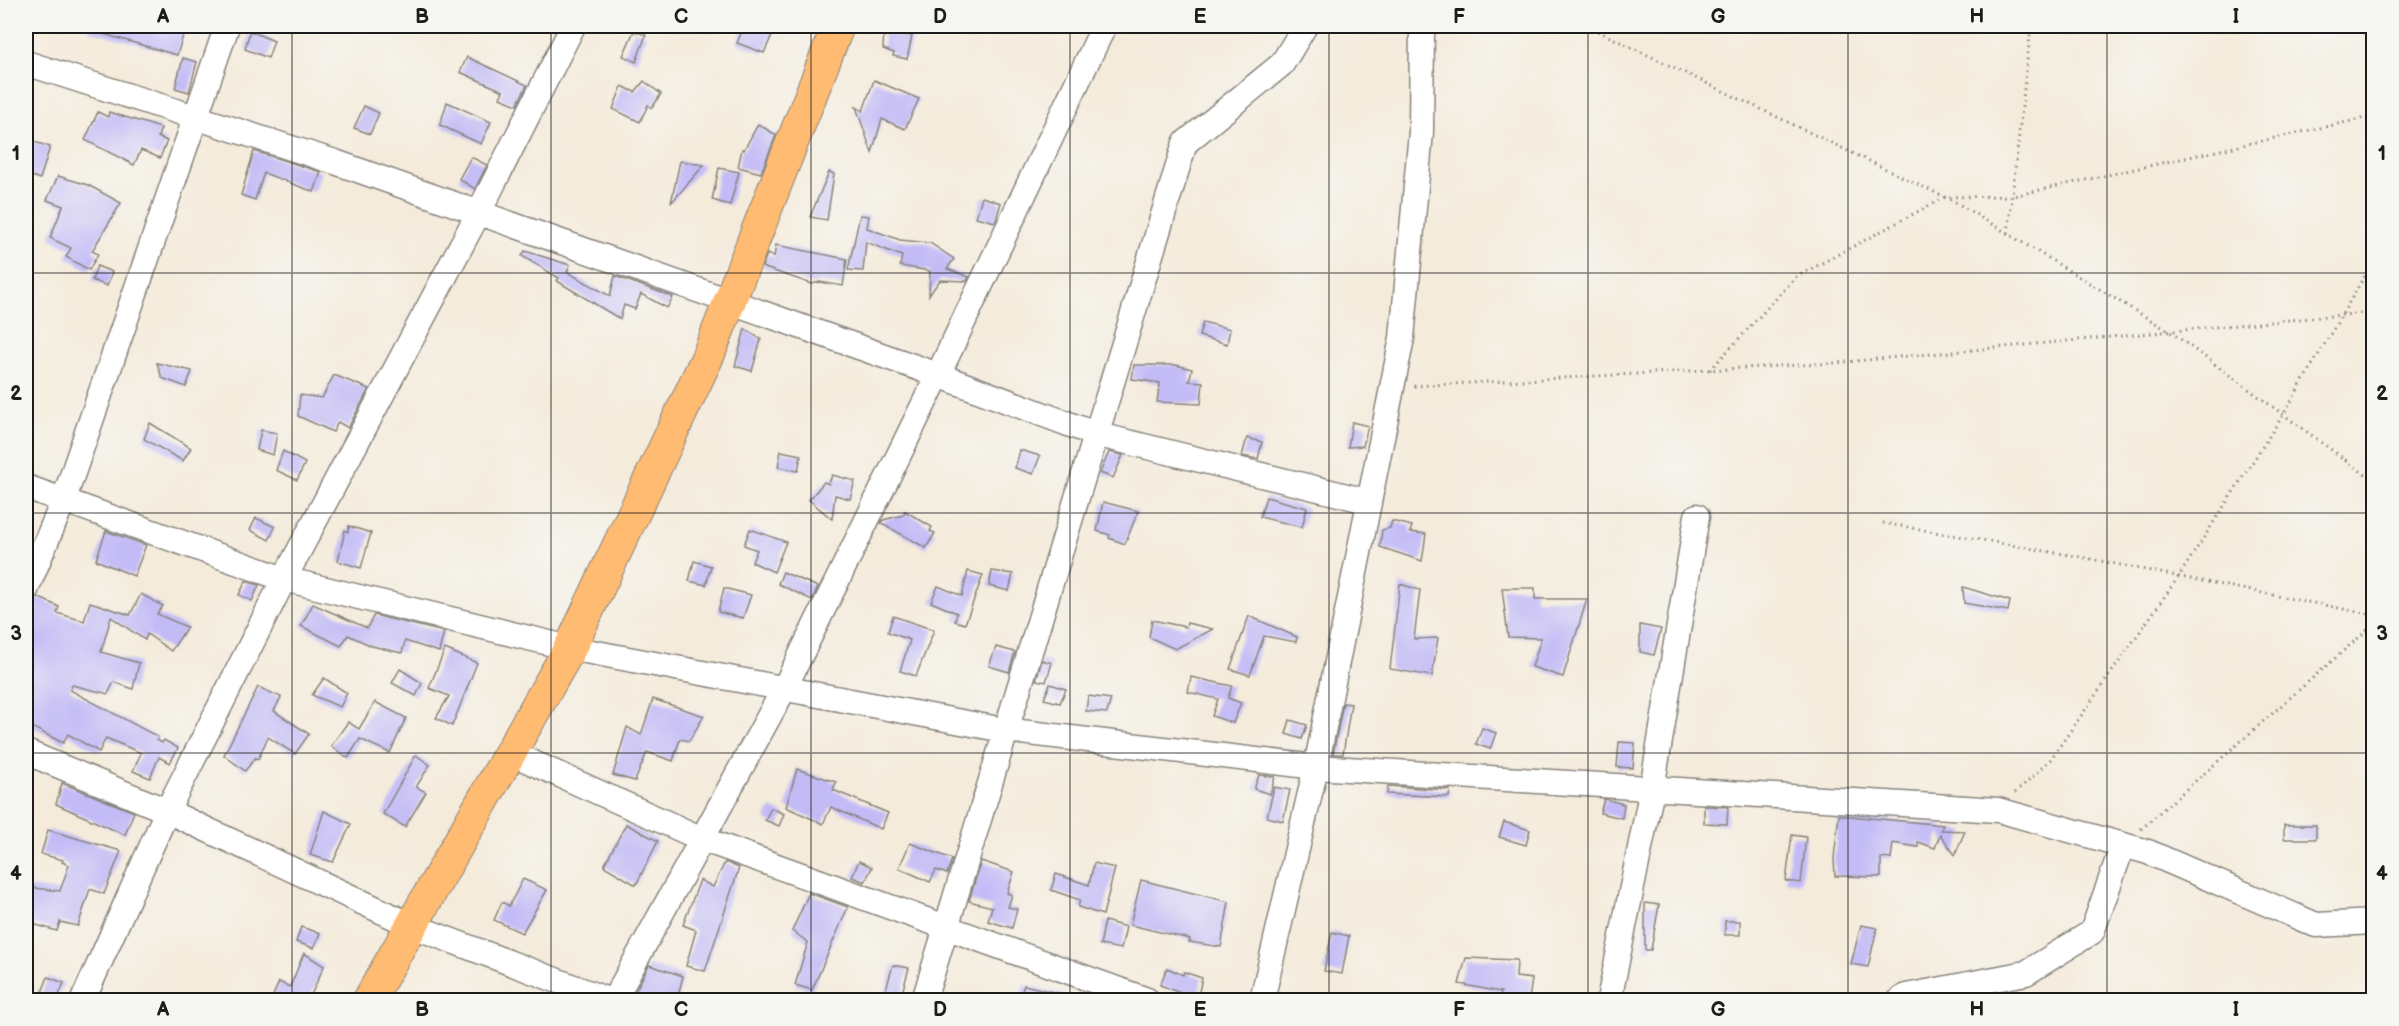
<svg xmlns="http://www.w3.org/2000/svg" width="2399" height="1026" viewBox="0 0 2399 1026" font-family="'Balsamiq Sans',sans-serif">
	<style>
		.building { fill: #c3bbf6 }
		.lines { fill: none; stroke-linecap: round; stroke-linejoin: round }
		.minor-casing { stroke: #88847c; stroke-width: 27 }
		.major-casing { stroke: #88847c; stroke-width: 34 }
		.path { stroke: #88847c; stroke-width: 3; stroke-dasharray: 1.5 4.5; stroke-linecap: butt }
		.minor { stroke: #fff; stroke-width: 24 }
		.major { stroke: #ffbb71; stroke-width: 32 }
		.grid { fill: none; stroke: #1c1c1c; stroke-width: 1.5; stroke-opacity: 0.55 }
		.neatline { fill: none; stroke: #1c1c1c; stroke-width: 2 }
		.grid-label { font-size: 20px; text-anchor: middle; font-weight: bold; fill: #1c1c1c }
	</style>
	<rect width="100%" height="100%" fill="#f6f6f2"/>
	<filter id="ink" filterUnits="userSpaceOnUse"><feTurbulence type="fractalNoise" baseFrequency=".0167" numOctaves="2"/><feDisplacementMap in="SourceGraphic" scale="12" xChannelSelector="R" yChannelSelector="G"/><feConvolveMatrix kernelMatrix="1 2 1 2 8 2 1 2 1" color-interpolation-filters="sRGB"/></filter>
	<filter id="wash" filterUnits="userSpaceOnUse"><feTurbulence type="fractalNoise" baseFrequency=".008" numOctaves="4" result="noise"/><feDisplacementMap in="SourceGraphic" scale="24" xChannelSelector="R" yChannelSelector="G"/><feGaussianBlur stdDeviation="1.35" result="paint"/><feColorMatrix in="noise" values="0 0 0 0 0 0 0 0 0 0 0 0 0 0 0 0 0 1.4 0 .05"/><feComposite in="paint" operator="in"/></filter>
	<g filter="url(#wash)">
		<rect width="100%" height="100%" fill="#f4ebdb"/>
		<g id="blocks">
			<!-- building -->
			<g class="building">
				<path d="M89,26h97l-9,29 -88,-25z"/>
				<path d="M744,26h32l-12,27 -27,-10z"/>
				<path d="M884,30l28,6 -5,23 -14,-3 1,-3 -11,-4z"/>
				<path d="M250,31l24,10 -6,17 -23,-9z"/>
				<path d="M634,31l12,4 -10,27 -13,-6z"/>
				<path d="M467,57l60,28 -10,20 -17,-7 3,-7 -43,-19z"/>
				<path d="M183,58l14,4 -8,30 -14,-4z"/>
				<path d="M874,80l45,19 -14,30 -23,-10 -10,34 -16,-46 7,4z"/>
				<path d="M644,81l17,13 -9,14 -4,-3 -8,17 -27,-13 9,-23 13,6z"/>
				<path d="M447,102l44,20 -10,22 -41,-19z"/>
				<path d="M364,106l15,7 -9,21 -16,-6z"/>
				<path d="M98,112l10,5 1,-5 52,16 -3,9 9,4 -7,17 -19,-8 -7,15 -49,-25z"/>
				<path d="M758,124l18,11 -15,38 -23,-6 4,-18 2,1z"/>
				<path d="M26,139l24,8 -10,32 -14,-5z"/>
				<path d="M254,151l67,21 -7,20 -50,-19 -9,27 -14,-5z"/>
				<path d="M471,157l16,8 -12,24 -16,-10z"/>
				<path d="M680,161l24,4 -33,38z"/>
				<path d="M719,168l20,4 -9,33 -18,-5z"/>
				<path d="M829,172l5,2 -7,46 -17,-3z"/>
				<path d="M58,176l30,9 33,18 -29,48 6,3 -9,16 -23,-13 5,-9 -21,-10 13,-32 -16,-6z"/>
				<path d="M982,197l19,6 -6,19 -19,-5z"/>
				<path d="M860,215l9,1 -2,12 33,12 30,3 24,16 -7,10 22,8 -2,4 -27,-1 -11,15 1,-24 -30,-5 2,-10 -36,-14 -3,29 -15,-1z"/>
				<path d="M776,245l71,14 -4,27 -23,-4 -8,2 -50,-17 5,-13 7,3z"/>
				<path d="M525,251l45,14 -3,7 43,24 5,-20 58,21 -6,11 -26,-14 -6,15 -11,-4 -4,14 -63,-38 2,-3 -37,-22z"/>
				<path d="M97,266l15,6 -5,14 -15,-6z"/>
				<path d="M1203,322l27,7 -3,15 -28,-8z"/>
				<path d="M745,329l16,10 -9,32 -17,-5z"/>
				<path d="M157,363l35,8 -6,16 -24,-9z"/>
				<path d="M1134,365h42l16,4 -3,12 14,1 -2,22 -44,-2 3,-19 -28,-4z"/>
				<path d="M334,375l35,14 -21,39 -10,-6 -5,10 -35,-16 2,-21 22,3z"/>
				<path d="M1352,422l16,4 -5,20 -15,1z"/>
				<path d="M150,423l41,25 -8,13 -39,-22z"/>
				<path d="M261,430l16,3 -4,22 -16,-5z"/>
				<path d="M1247,438l15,4 -4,17 -16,-3z"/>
				<path d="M1020,450l20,6 -7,18 -18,-6z"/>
				<path d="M283,451l22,12 -8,17 -21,-10z"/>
				<path d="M781,451l20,4 -3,16 -20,-4z"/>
				<path d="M1109,452l14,3 -10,23 -13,-5z"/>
				<path d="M832,475l23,6 -5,18 -15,-4 -3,24 -23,-19 15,-18 5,2z"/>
				<path d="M1266,497l41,11 -5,19 -42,-10z"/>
				<path d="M1103,502l35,9 -13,33 -16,-6 1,-3 -13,-4z"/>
				<path d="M905,511l27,16 -2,4 5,2 -9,15 -45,-25 2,-3 20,-5z"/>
				<path d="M256,518l19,9 -6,13 -19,-10z"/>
				<path d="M1392,521l20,5 -2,6 16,2 -4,27 -42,-14 2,-17 8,-2z"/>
				<path d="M349,526l22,7 -10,35 -23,-7 7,-31 3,2z"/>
				<path d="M750,529l36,13 -12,30 -22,-10 5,-12 -13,-5z"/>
				<path d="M106,531l40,14 -12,31 -38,-16z"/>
				<path d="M694,561l17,5 -5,19 -17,-4z"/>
				<path d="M968,571l15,4 -18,49 -10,-3 2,-8 -26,-11 7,-16 24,10z"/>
				<path d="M992,571l21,3 -4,17 -20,-5z"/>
				<path d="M783,572l35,15 -6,13 -34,-16z"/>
				<path d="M246,581l13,4 -7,16 -13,-6z"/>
				<path d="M1400,584l20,6 -6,49 24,-1 -6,38 -42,-7z"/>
				<path d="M1963,587l47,14 -2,10 -44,-8z"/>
				<path d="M724,588l27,7 -8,23 -25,-6z"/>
				<path d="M1502,588h33v11h52l-24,78 -31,-10 9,-29 -33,-1z"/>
				<path d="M141,594l22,12 -6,8 30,13 -16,24 -24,-17 -2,6 -34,-23 -10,35 38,11 -6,26 -19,-7 -6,12 -36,-9 -2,5 88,47 -1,3 5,3 2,-3 14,8 -8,15 -11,-6 -9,21 -17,-7 8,-18 -35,-15 -7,14 -31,-18 -5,9 -37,-19v-111l4,-10 8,-6 21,10 -2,6 27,8 6,-19 40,13z"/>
				<path d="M313,604l54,24 7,-13 70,17 -5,20 -34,-11 -3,12 -30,-7 -24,-11 -7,11 -40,-20z"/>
				<path d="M893,616l41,14 -18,46 -16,-5 10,-31 -22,-8z"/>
				<path d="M1249,616l48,21 -1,5 -32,-6 -14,39 -20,-6z"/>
				<path d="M1152,620l34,7 1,-4 26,6 -38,20 -26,-12z"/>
				<path d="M1640,625l21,4 -7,26 -14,-3z"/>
				<path d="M996,647l19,5 -6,20 -20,-6z"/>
				<path d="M445,649l32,14 -25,63 -16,-8 13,-22 -20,-8z"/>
				<path d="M1042,660l10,3 -6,19 -10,-2z"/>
				<path d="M400,669l22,14 -6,13 -24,-13z"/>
				<path d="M1191,677l41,9 -4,12 13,5 -8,20 -21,-7 6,-17 -30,-7z"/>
				<path d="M324,678l23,15 -7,14 -28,-12z"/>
				<path d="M1050,684l16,5 -6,14 -16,-4z"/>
				<path d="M258,687l23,10 -7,14 35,23 -14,20 -27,-17 -10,22 -3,-1 -10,13 -21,-16z"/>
				<path d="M1088,696l23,3 -4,14 -21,-2z"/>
				<path d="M653,699l51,17 -15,25 -9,-2 -7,22 -26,-9 -12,29 -22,-6 14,-48 14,8z"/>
				<path d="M375,702l31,16 -16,35 -30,-14 -12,19 -17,-12 17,-24 11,7z"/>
				<path d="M1343,703l8,1 -8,50h-10z"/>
				<path d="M1290,720l17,5 -5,14 -16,-5z"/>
				<path d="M1482,728l14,5 -6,16 -14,-5z"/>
				<path d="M1619,742l16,1 -2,25 -16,-1z"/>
				<path d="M416,755l14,10 -14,22 10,5 -21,35 -22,-13z"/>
				<path d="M797,769l39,13 -3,8 55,23 -7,16 -50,-22 -8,17 -37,-17z"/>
				<path d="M1259,775l16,2 -5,17 -16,-5z"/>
				<path d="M62,783l72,29 -9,23 -69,-31z"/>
				<path d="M1388,786l62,4 -1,7 -62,-3z"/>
				<path d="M1274,787l16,3 -7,31 -16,-4z"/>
				<path d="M1604,799l20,5 -2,14 -22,-5z"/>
				<path d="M1704,806l24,1 -1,17 -23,-1z"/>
				<path d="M771,808l13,6 -5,12 -14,-6z"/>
				<path d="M324,811l27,13 -18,38 -23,-7z"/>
				<path d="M1839,815l104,10 -2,5 24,1 -10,24 -15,-21 -5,14 -17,-6v5l-25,-4 -2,16 -10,-1v19l-46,-1 -1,-18z"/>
				<path d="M1504,822l26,8 -4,15 -27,-8z"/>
				<path d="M626,824l32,17 -22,44 -32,-19z"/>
				<rect x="2284" y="825" width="32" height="14"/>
				<path d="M48,830l73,21 -17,43 -14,-5 -12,37 -18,-4 -3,9 -31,-9v-35l34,4 9,-26 -7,-3 1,-2 -22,-6z"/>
				<path d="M1792,835l14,2 -5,46 -15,-2z"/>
				<path d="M910,843l42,16 -5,15 -11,-4 -6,12 -31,-14z"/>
				<path d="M859,861l13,6 -7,15 -13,-5z"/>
				<path d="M981,861l33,11 -7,21 5,2 -4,12 9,2 -5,19 -24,-7 4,-14 -23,-6z"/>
				<path d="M725,862l14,6 -34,103 -19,-5 10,-36 -13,-5 17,-45 13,7z"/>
				<path d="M1094,863l21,5 -12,47 -25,-8 2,-7 -29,-10 5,-16 33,11z"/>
				<path d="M523,879l24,11 -25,43 -28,-13 8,-18 7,4z"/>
				<path d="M1141,880l88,22 -8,45 -32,-5 1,-3 -60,-14z"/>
				<path d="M809,893l39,14 -36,83 -17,-5 13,-43 -16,-11z"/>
				<path d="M1645,903l14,2 -8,45h-6z"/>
				<path d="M1105,921l21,6 -5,22 -21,-4z"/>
				<rect x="1725" y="921" width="15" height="14"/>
				<path d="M1861,925l16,3 -9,39 -17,-3z"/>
				<path d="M301,927l19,6 -6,15 -18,-6z"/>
				<path d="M1332,932l17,4 -7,38 -18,-3z"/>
				<path d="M304,953l20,13 -13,29 12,5h-52l8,-18 11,5z"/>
				<path d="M1466,958l51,2 -1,17 16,2 -3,21h-29l1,-8 -42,-8z"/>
				<path d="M649,965l34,11 -6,24h-28l-15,-6z"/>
				<path d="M893,965l16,3 -9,32 -16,-4z"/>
				<path d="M1167,968l16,7 1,-3 18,6 -4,18 -2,2 -18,-6 -18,-7z"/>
				<path d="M48,977l16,6 -7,17h-18z"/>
				<path d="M1024,985l42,10v5h-47z"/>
			</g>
		</g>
	</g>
	<g filter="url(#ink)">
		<use href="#blocks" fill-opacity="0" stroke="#88847c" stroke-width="1.5"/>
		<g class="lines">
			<defs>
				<g id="minor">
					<path d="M26,63l309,99 603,213 157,59 272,67"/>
					<path d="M26,487l258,92 286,69 434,82 312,37 682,43 150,42 168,73 58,-3"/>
					<path d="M26,590l38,-91 163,-473"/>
					<path d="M26,752l141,59 246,115 195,74"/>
					<path d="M511,753l191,86 445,161"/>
					<path d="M83,1000l84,-189 117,-232 194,-365 95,-188"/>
					<path d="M614,1000l170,-311 154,-314 166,-349"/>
					<path d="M924,1000l261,-857 97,-79 23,-38"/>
					<path d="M1262,1000l54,-233 86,-429 19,-206 1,-106"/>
					<path d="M1609,1000l43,-211 45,-273"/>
					<path d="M1900,1000l6,-4 120,-23 66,-41 31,-87"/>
				</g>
				<path id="major" d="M369,1000l201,-352 138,-292 130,-330"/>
			</defs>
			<!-- minor casing -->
			<use href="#minor" class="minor-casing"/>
			<!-- major casing -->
			<use href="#major" class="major-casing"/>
			<!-- path -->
			<g class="path">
				<path d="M1587,26l370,177 215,130 202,148"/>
				<path d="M2008,233l23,-207"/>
				<path d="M1710,370l86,-93 149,-80 68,-1 361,-80"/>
				<path d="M1414,386l421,-23 539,-51"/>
				<path d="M1883,523l192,33 299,59"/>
				<path d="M2015,793l35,-33 129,-184 104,-161 91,-155"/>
				<path d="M2141,829l233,-205"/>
			</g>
			<!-- minor -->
			<use href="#minor" class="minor"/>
			<!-- major -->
			<use href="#major" class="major"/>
		</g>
	</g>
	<!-- grid -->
	<path class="grid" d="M292,26v974M551,26v974M811,26v974M1070,26v974M1329,26v974M1588,26v974M1848,26v974M2107,26v974M26,273h2348M26,513h2348M26,753h2348"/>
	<!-- margin -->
	<rect width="2399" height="1026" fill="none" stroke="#f6f6f2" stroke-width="66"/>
	<rect x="33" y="33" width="2333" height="960" class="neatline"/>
	<g class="grid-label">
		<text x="163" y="23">A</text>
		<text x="422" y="23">B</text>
		<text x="681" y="23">C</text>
		<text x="940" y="23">D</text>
		<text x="1200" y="23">E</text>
		<text x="1459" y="23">F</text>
		<text x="1718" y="23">G</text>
		<text x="1977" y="23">H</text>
		<text x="2236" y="23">I</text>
		<text x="16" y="160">1</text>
		<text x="2382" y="160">1</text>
		<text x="16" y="400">2</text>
		<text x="2382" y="400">2</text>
		<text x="16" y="640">3</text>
		<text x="2382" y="640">3</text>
		<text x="16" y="880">4</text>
		<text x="2382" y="880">4</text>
		<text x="163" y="1016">A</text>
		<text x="422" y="1016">B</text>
		<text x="681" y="1016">C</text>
		<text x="940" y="1016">D</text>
		<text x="1200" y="1016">E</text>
		<text x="1459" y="1016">F</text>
		<text x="1718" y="1016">G</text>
		<text x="1977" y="1016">H</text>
		<text x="2236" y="1016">I</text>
	</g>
</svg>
